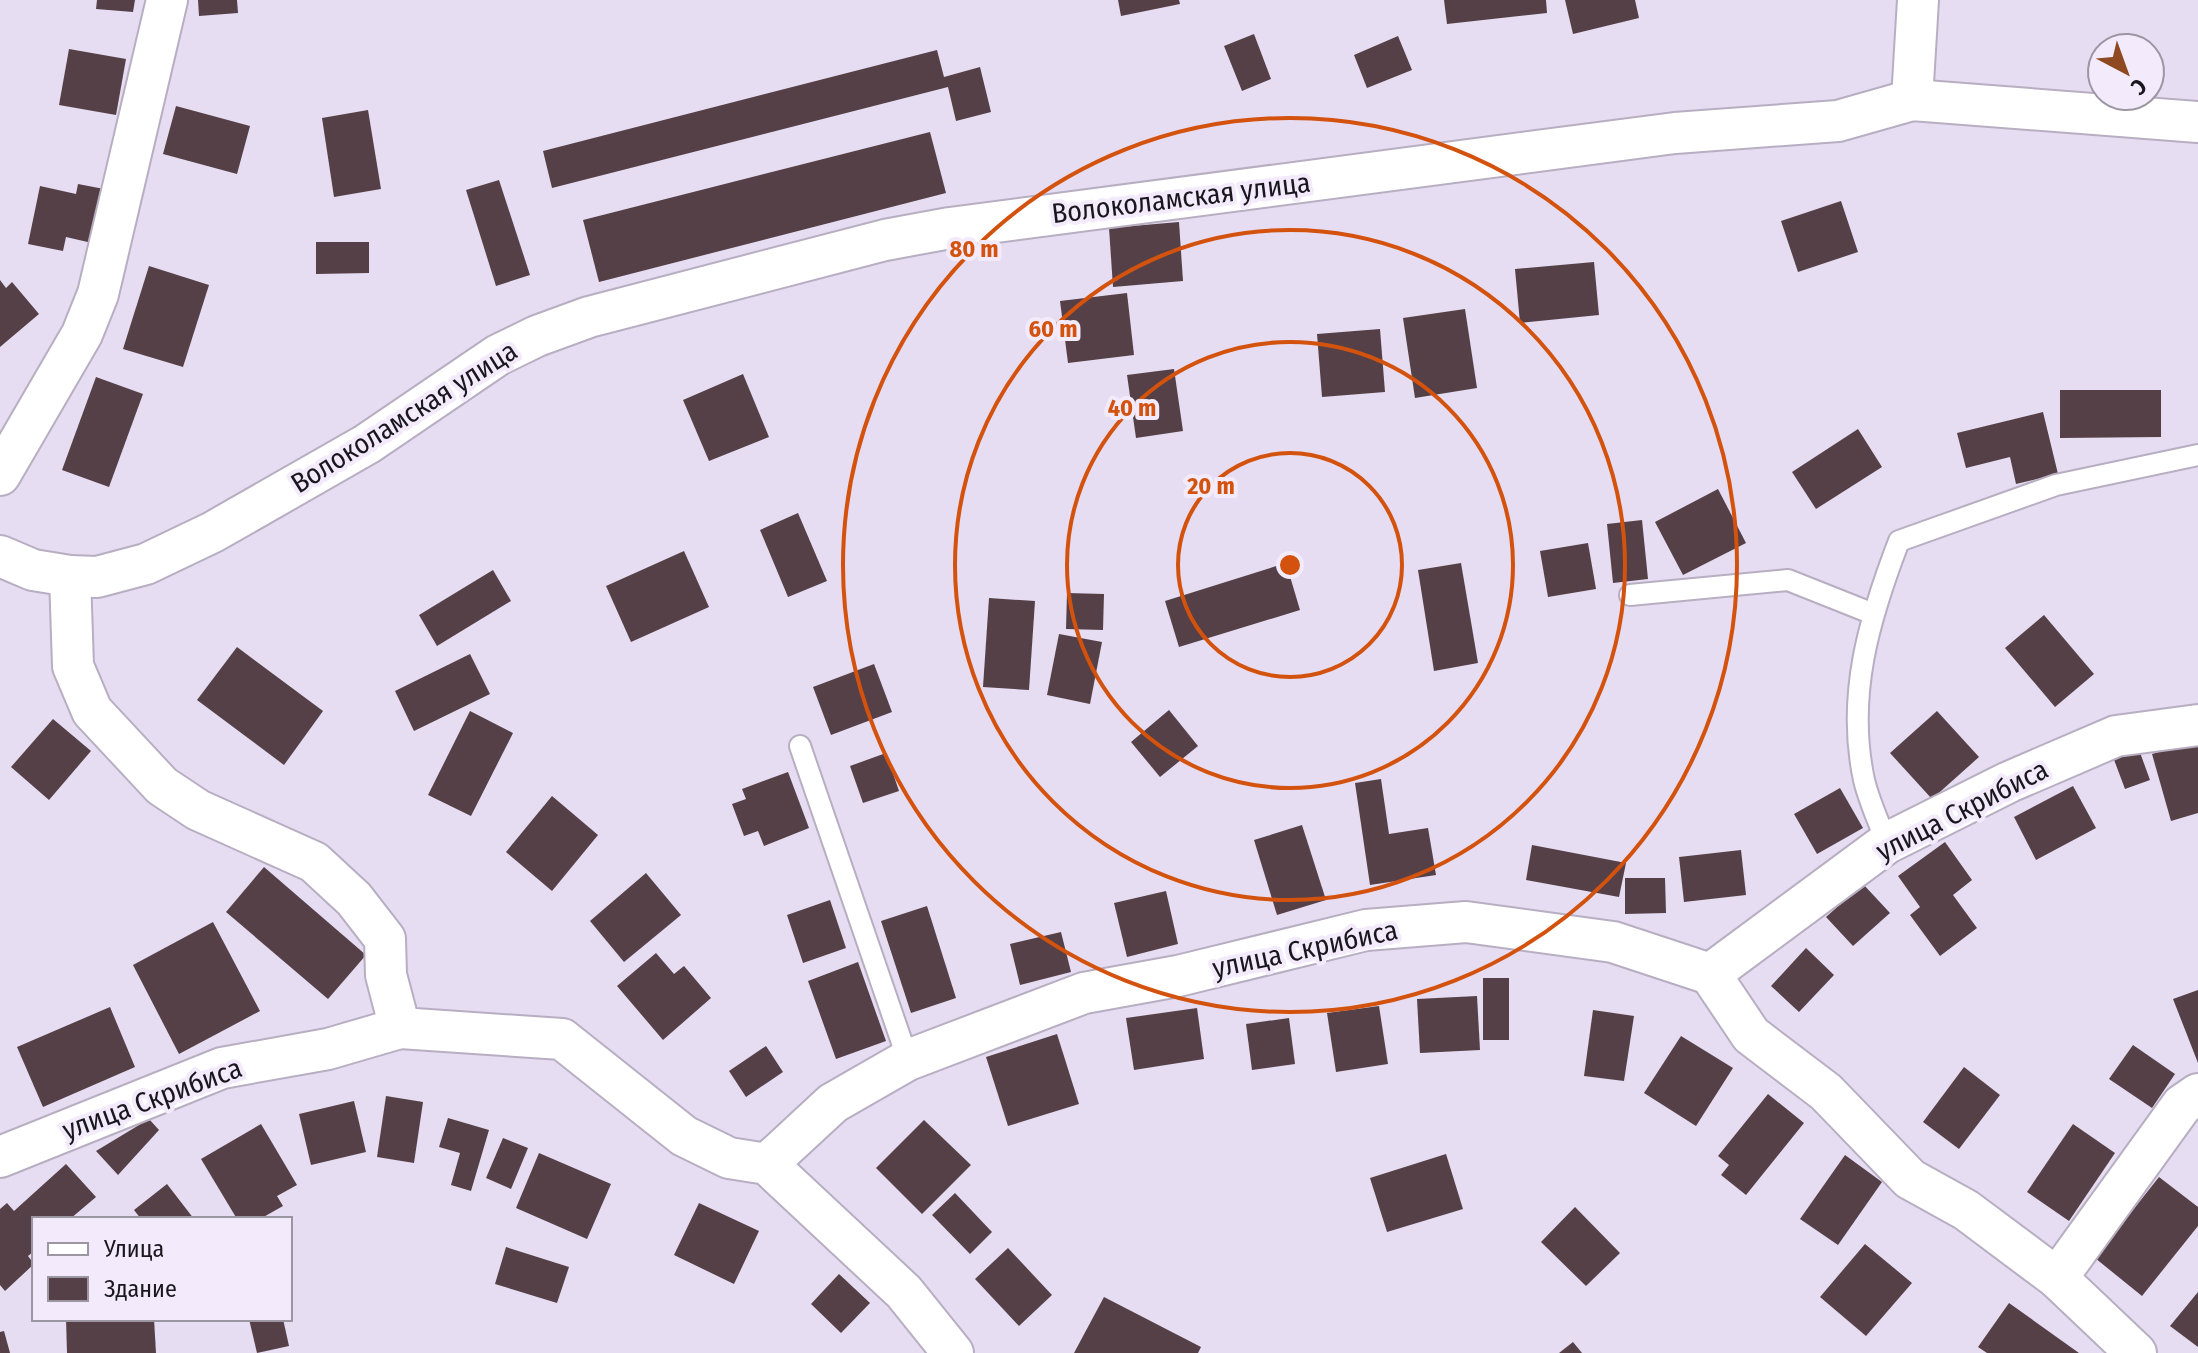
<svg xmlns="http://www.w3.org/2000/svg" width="2198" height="1353" viewBox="0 0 2198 1353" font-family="'Fira Sans Condensed',sans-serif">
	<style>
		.building { fill: #554047 }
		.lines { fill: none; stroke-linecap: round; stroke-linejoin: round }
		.lane-casing { stroke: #b8aec2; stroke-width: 24 }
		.street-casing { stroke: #b8aec2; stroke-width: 44 }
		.lane { stroke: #fff; stroke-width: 20 }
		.street { stroke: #fff; stroke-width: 40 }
		.ring { fill: none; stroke: #d3520e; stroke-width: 4 }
		.labels { text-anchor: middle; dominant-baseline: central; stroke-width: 8; stroke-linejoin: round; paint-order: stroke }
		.street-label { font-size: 28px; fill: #19161d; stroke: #f3ebfc }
		.centre { fill: #d3520e; stroke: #f3ebfc; stroke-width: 4 }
		.ring-label { font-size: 24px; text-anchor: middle; font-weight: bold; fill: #d3520e; stroke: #f3ebfc; stroke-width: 8; stroke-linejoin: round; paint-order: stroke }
	</style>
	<rect width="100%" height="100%" fill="#e6ddf2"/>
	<!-- building -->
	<g class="building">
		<path d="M97,0h38l-2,12 -37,-3z"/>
		<path d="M198,0h39l1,13 -39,3z"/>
		<path d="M1118,0h61l1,4 -59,12z"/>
		<path d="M1444,0h102l1,13 -100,11z"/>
		<path d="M1565,0h70l4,18 -66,16z"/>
		<path d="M1254,34l17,45 -29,12 -18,-45z"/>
		<path d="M1398,36l14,34 -45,18 -13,-33z"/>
		<path d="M69,49l57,10 -10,56 -57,-10z"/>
		<path d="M937,50l7,27 36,-10 11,45 -35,9 -8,-34 -396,101 -9,-37z"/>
		<path d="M176,106l74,20 -13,48 -74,-20z"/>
		<path d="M368,110l13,79 -47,8 -12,-79z"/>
		<path d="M930,132l16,61 -347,89 -16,-62z"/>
		<path d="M499,180l31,95 -34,11 -30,-96z"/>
		<path d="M78,184l26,5 -12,54 -26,-6 -3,14 -35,-7 12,-58 36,8z"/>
		<path d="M1841,201l17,51 -60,20 -17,-51z"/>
		<path d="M1179,222l4,59 -70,6 -4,-59z"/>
		<path d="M316,242h53v31l-53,1z"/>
		<path d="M1594,262l5,53 -79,8 -5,-54z"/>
		<path d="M149,266l60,19 -26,82 -60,-18z"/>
		<path d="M0,280l6,8 6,-6 27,32 -39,33z"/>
		<path d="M1127,293l7,62 -66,8 -8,-62z"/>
		<path d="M1465,309l12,79 -62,10 -12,-80z"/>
		<path d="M1380,329l5,63 -63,5 -5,-63z"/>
		<path d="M1174,369l9,62 -47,7 -9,-63z"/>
		<path d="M743,374l26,63 -60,24 -26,-61z"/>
		<path d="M96,377l47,17 -34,93 -47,-17z"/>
		<path d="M2060,390h101v47l-101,1z"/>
		<path d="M2043,412l15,62 -42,10 -6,-27 -44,11 -9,-35z"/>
		<path d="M1858,429l24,38 -66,42 -24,-37z"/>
		<path d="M1718,489l28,54 -63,32 -28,-53z"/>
		<path d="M798,513l29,68 -39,16 -28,-67z"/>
		<path d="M1642,520l6,59 -35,4 -6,-59z"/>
		<path d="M1588,543l8,46 -48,8 -8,-46z"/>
		<path d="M684,551l25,56 -78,35 -25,-56z"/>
		<path d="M1286,563l14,47 -121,37 -14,-46z"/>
		<path d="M1461,563l17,100 -44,8 -16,-101z"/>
		<path d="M493,570l18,31 -74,45 -18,-31z"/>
		<path d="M1067,593l37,1 -1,36 -37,-1z"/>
		<path d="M989,598l46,3 -6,89 -46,-3z"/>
		<path d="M2044,615l50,59 -39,33 -50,-59z"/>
		<path d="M1059,634l43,8 -12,62 -43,-9z"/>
		<path d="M237,647l86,64 -39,54 -87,-65z"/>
		<path d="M470,654l20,40 -76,37 -19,-40z"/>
		<path d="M874,664l18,48 -61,23 -18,-48z"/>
		<path d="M1169,710l29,36 -38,31 -29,-35z"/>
		<path d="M470,711l43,22 -42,83 -43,-21z"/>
		<path d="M1937,711l42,46 -47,42 -42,-46z"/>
		<path d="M53,719l38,32 -42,49 -38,-33z"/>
		<path d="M2198,741v72l-27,8 -19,-67z"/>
		<path d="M2138,747l12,33 -25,9 -12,-32z"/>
		<path d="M886,753l13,38 -36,12 -13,-37z"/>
		<path d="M788,772l21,56 -45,18 -6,-15 -14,5 -12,-32 14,-5 -4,-10z"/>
		<path d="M1381,779l8,55 39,-6 8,47 -66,10 -15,-102z"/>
		<path d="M2073,786l23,42 -60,32 -22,-43z"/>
		<path d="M1840,788l23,40 -46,26 -23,-40z"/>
		<path d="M552,796l46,39 -46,56 -46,-39z"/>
		<path d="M1302,825l24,75 -49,15 -23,-75z"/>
		<path d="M1945,842l27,38 -19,15 24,33 -37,28 -30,-41 10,-8 -22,-31z"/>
		<path d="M1532,845l94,18 -7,34 -93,-17z"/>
		<path d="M1741,850l5,45 -62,7 -5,-45z"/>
		<path d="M264,867l102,88 -38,44 -102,-87z"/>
		<path d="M646,873l35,42 -57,47 -34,-41z"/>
		<path d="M1625,878h40l1,35 -41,1z"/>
		<path d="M1863,884l27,29 -37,33 -27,-29z"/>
		<path d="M1166,891l12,53 -51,13 -13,-54z"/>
		<path d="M830,900l16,48 -43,15 -16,-48z"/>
		<path d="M927,906l29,92 -45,15 -30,-92z"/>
		<path d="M213,922l47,89 -81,43 -46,-89z"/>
		<path d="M1061,932l10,40 -51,13 -10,-41z"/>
		<path d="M1806,948l28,27 -35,37 -28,-26z"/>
		<path d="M656,953l18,21 10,-8 27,32 -48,42 -46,-54z"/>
		<path d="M858,962l28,79 -50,18 -28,-78z"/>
		<rect x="1483" y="978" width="26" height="62"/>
		<path d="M2198,990v73l-25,-64z"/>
		<path d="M1477,996l3,54 -60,3 -3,-54z"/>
		<path d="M1379,1006l9,58 -52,8 -9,-59z"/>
		<path d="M110,1007l25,60 -92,40 -26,-60z"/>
		<path d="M1197,1008l7,51 -70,11 -8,-52z"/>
		<path d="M1593,1010l41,6 -10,65 -40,-5z"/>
		<path d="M1289,1018l6,46 -43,6 -6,-46z"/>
		<path d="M1057,1034l22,70 -71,22 -22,-69z"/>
		<path d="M1681,1036l52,32 -37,58 -52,-33z"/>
		<path d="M2133,1045l42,29 -23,34 -43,-29z"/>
		<path d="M766,1046l17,26 -37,25 -17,-26z"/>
		<path d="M1964,1067l36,28 -41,54 -36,-27z"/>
		<path d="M1768,1094l36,29 -58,72 -25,-20 8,-10 -11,-9z"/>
		<path d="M386,1096l37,6 -9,61 -37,-6z"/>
		<path d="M354,1101l12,51 -55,13 -12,-51z"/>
		<path d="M448,1118l41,12 -18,61 -20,-6 9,-32 -21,-6z"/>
		<path d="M149,1119l10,11 -41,45 -22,-24z"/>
		<path d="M924,1120l47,45 -49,49 -46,-46z"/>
		<path d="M261,1124l36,61 -20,11 6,10 -23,13h-23l-36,-60z"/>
		<path d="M2073,1124l42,29 -46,68 -42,-29z"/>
		<path d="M503,1138l25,10 -17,41 -25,-11z"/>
		<path d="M539,1153l72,31 -24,55 -71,-31z"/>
		<path d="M1446,1154l17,55 -76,23 -17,-54z"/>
		<path d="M1845,1155l37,27 -44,63 -38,-26z"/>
		<path d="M66,1164l30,33 -26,22h-36v32l-6,5 6,8 -29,27 -5,-6v-76l7,-6 7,8z"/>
		<path d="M2159,1177l39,30v19l-56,70 -47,-38z"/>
		<path d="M167,1184l27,35h-53l-7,-9z"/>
		<path d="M955,1193l37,39 -22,22 -38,-39z"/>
		<path d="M699,1203l60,28 -25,53 -60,-29z"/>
		<path d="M1575,1207l45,46 -34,33 -45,-44z"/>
		<path d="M1865,1244l47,39 -46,53 -46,-39z"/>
		<path d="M506,1247l63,20 -12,36 -62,-19z"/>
		<path d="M1008,1248l44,47 -33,31 -44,-47z"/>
		<path d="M839,1274l31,29 -29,30 -30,-29z"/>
		<path d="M2198,1292v55l-28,-21z"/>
		<path d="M1104,1297l97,50 -3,6h-124z"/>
		<path d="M2009,1303l70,50h-92l-9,-6z"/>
		<path d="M66,1319h88l2,34h-89z"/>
		<path d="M249,1319h34l6,27 -32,7z"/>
		<path d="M4,1331l6,22h-10v-21z"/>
		<path d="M1573,1342l9,11h-23z"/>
	</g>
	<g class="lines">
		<defs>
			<g id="lane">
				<path d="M1630,595l158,-15 83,33"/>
				<path d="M800,746l108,314"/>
				<path d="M1887,843c-8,-20 -18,-42 -23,-63 -18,-84 5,-161 35,-239l157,-56 142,-30"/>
			</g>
			<g id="street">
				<path d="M1912,100l6,-100"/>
				<path d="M0,475l82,-141 16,-40 69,-294"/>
				<path d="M0,556l33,14 37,6 27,1 49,-13 67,-32 154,-88 131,-89 39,-19 52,-19 296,-77 65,-12 725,-95 163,-12 74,-21 286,22"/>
				<path d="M70,576l3,90 19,45 70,75 36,24 116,52 40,37 31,40 1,36 14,53 162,11 122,97 45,22 38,6 137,128 49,61"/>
				<path d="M1710,974l177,-131 122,-61 107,-46 82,-11"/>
				<path d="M0,1157l222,-89 106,-19 72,-21"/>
				<path d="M767,1164l66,-61 75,-43 176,-67 94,-17 188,-46 100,-8 147,20 97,32 41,61 75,57 84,87 56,31 91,68 79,75"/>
				<path d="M2057,1278l125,-173 16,-11"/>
			</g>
		</defs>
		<!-- lane casing -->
		<use href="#lane" class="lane-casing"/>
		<!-- street casing -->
		<use href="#street" class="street-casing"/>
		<!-- lane -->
		<use href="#lane" class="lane"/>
		<!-- street -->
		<use href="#street" class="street"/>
	</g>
	<!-- distance rings -->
	<g class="ring">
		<circle cx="1290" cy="565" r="112"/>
		<circle cx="1290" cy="565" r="223"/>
		<circle cx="1290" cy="565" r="335"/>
		<circle cx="1290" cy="565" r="447"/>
	</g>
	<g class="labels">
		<!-- street labels -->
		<g class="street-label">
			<text transform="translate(1181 198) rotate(-7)">Волоколамская улица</text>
			<text transform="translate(404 417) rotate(-32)">Волоколамская улица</text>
			<text transform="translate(1962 810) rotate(-27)">улица Скрибиса</text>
			<text transform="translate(1305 949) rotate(-12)">улица Скрибиса</text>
			<text transform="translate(152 1099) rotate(-20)">улица Скрибиса</text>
		</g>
	</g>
	<circle cx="1290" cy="565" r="12" class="centre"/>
	<g class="ring-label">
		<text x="974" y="257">80 m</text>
		<text x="1053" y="337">60 m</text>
		<text x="1132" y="416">40 m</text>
		<text x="1211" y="494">20 m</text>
	</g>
	<!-- legend -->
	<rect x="32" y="1217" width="260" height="104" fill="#f3ebfc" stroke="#9c96a3" stroke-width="2"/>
	<rect x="48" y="1243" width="40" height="12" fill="#ffffff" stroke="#9c96a3" stroke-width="2"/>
	<text x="104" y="1257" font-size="24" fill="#19161d">Улица</text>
	<rect x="48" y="1277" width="40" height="24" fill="#554047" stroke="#9c96a3" stroke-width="2"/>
	<text x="104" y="1297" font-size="24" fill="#19161d">Здание</text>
	<!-- north arrow -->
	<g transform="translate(2126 72) rotate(139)"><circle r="38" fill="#f3ebfc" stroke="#9c96a3" stroke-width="2"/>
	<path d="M0-6L14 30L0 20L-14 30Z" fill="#8e4921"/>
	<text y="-12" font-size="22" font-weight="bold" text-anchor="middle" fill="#19161d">С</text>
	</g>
</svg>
